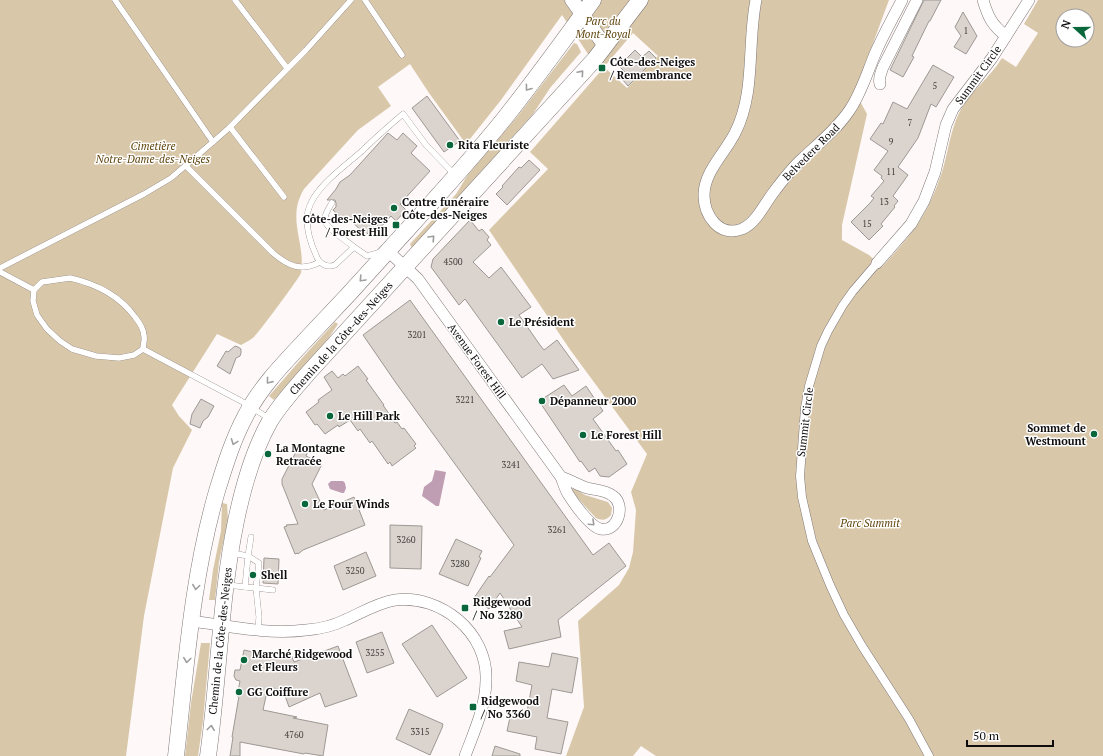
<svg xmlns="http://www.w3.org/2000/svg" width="1103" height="756" viewBox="0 0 1103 756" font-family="'PT Serif',serif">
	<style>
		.green { fill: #d9c7a9; fill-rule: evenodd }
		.water { fill: #bf9eb3 }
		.building { fill: #dad3ce; stroke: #9e9894 }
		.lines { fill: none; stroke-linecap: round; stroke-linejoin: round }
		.service-casing { stroke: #7f7776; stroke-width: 6 }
		.pedestrian-casing { stroke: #7f7776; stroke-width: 9 }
		.minor-casing { stroke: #7f7776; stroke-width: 12 }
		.tertiary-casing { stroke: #7f7776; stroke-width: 15 }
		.secondary-casing { stroke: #7f7776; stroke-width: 17 }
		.service { stroke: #fff; stroke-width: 5.5 }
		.pedestrian { stroke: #fff; stroke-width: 8 }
		.minor { stroke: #fff; stroke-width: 11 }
		.tertiary { stroke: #fff; stroke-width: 14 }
		.secondary { stroke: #fff; stroke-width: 16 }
		.oneway { stroke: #9f9e9e }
		.poi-dot { fill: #09673b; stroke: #fff; stroke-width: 1.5 }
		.labels { text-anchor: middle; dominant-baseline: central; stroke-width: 3; stroke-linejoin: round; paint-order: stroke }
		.number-label { font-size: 9px; fill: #423e3c }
		.park-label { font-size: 11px; font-style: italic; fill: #60450e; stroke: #fff }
		.poi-label { font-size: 11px; font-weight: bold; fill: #0f0c0c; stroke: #fff; text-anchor: start }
		.street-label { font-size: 11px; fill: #0f0c0c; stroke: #fff }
	</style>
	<rect width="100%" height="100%" fill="#fef9f8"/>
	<!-- green -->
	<g class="green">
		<path d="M0,0h889l-34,92 12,22 -25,111v15l27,15 13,12c12,-14 25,-27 35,-42 11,-16 19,-35 25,-53 6,-19 8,-40 17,-59 10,-21 31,-35 43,-55l14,9 22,-34 -14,-9 14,-24h65v756h-447l-15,-10 -8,10h-67l18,-49 -6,-86 41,-36 10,-17 4,-16 3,-42 -5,-18 16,-38 -76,-103 -82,-121 59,-61 -18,-17 70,-80 -38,-57 -61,85 -35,44 -37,-51 -19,-29 -32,23 13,19 -33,24 -54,59c-18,30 2,53 -3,84 -1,4 -41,58 -47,64 -3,3 -8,5 -13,8l-24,-11 -45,71 7,11 13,14 -19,38 -29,148 -18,140h-126zM1063,16h24v24h-24zM633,33l25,23 -31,32 -23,-21z"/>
		<path d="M574,43l3,1 4,8 -31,36 -17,26 -121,134 -2,-4 46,-50 11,-18 50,-59z"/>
		<path d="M335,322l3,2 -10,15 -54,61 -5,-4 34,-39z"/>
		<path d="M574,488l11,7 23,7 4,6 -1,7c-4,5 -9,6 -15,3l-25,-27z"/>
		<path d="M222,503l5,1 1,16 -9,42 -4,38h-6l4,-30 8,-39z"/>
		<path d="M201,643h9l-7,78 -5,35h-13l6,-53z"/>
	</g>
	<!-- water -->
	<g class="water">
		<path d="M435,470l11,2 -7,34h-3l-14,-10 2,-9 8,-6z"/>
		<path d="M331,481h12l2,2 1,5 -2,5h-2l-12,-4 -2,-5z"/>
	</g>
	<!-- building -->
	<g class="building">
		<path d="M924,0h17l-11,21h-1l-17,35 2,1 -11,20 -13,-7z"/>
		<path d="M963,12l14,24 -11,18 -12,-7 7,-11 -6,-9z"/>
		<path d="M635,50l7,7 7,-6 7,7 -28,28 -6,-7 5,-5 -8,-8z"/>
		<path d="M933,65l21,12 -18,30 -5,-3 -13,34 -20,29 10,8 -15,21 5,5 -4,5 1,1 -14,17 2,2 -14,14 -18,-18 19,-19 4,-5 -3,-2 13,-15 -3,-3 1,-2 -8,-6 14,-19 -18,-12 11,-16 2,1 10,-22 14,7z"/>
		<path d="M427,96l33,45 -16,11 -32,-44z"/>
		<path d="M388,133l9,7 6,-7 14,13 -6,7 19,18 -30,33 6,6 -10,11 -5,-5 -11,12 -4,-4 -10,11 -16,-15 -3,3 -14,-13 3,-3v-4l-1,-3h-8l9,-11 4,-7 10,-7z"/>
		<path d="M529,160l11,10 -33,35 -11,-11 7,-7 -1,-1 17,-19 2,1z"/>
		<path d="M470,220l9,11 3,-2 7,8 -2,3 4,5 -18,17 16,16 12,-11 30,40 -12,8 21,30 4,5 13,-10 22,30 -26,9 -11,-15 -20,14 -57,-79 -6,6 -28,-38 2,-8z"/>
		<path d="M410,300l183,255 16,-12 17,23 -68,54 3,17 -52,12 -5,-18 18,-4 -22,-34 -11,16 -15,-11 15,-22 1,1 24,-32 -118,-162 -33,-48z"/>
		<path d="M235,346l3,1 3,2v4l-1,3 -4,2 -6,16 -13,-8 9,-15 2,1z"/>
		<path d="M358,366l10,13 -2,1 18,25h-1l12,18 2,-1 5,7 2,-1 12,16 -2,2 2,2 -24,18 -2,-4 -2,2 -16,-23 -2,2 -10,-14 -2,2 -8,-11 -11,7 -1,-2 -13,9 -8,-10 -2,1 -9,-13 13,-10 -1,-2 14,-10 -8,-13 8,-6 6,7 5,-4 2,2z"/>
		<path d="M564,385l8,11 14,-10 17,25 -10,8 23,32 2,-1 9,14 -18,13 -9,-1 -5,-8 -6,4 -8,-11 -1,1 -41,-61z"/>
		<path d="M201,399l13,7 -6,11 -5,4 -3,7 -10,-4 2,-10z"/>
		<path d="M299,446l9,5 -2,5 16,8 -10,20 12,26 30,-13 11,28 -62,25 -5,4v-1l-3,1 -11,-27 3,-1 -1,-1 12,-1 -16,-40v-5z"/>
		<path d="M390,525l32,1 -1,43 -31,-1z"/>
		<path d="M456,539l26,12 -3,6 2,1 -13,28 -29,-12z"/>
		<path d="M366,552l10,24 -33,14 -9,-24z"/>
		<path d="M264,558l15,1 -1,25 -15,-1z"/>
		<path d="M432,625l35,53 -30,19 -35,-53z"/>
		<path d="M382,632l12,31 -27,10 -11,-31z"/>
		<path d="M338,646l19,50 -32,11 -5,-14 -31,14 -6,-17 -15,-3 -5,23 34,7 -4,1 35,7 -5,31 -18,-3 -1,1 -64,-12v14h-10l3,-19h-1l7,-41h-2l3,-15 -4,-1 -2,-4 1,-6h5l4,-20 37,8 10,-4 3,8z"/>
		<path d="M552,653l26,5 -6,35 -20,-4 -5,29 21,4 -7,32 -26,-5 2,-12 -30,-6 4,-18 15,4 6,-32 -16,-4 3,-19 30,5z"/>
		<path d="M409,709l34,15 -1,4 -12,27 -34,-16z"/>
		<path d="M495,746l25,8v2h-28z"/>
	</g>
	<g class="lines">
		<defs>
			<g id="service">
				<path d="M235,0l52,68"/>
				<path d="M365,0l37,55"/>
				<path d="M230,127l54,70"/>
				<path d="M213,142l17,-15 76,-77 45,-50"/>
				<path d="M186,166l87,87c15,13 28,19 47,9"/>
				<path d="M332,203c-3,5 -8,11 -7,18 2,8 22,20 29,26"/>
				<path d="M381,252l-14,4 -13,-9 -19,18c-8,3 -16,-1 -19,-10 -6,-13 -11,-29 -8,-44 6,-24 36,-44 54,-60 13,-13 27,-25 41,-37l23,31 29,30"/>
				<path d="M0,268l144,-74 27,-16 42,-36 -98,-142"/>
				<path d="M0,272l34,18"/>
				<path d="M70,278c27,6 49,17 65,39 4,5 9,13 9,19 1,4 -1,9 -1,13l-9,6 -15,3 -23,-2 -24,-7 -12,-8 -13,-12 -10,-14 -4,-14 1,-11 8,-8z"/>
				<path d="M143,349l98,52 29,18"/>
				<path d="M228,585l17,2 3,-31 -16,-3"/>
				<path d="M245,587l11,1 3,-25 -11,-7 3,-19"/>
				<path d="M258,630l1,-13 -3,-29 17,2"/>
			</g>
			<path id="pedestrian" d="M877,263l-24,28 -10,14 -15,26 -7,15 -12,40 -4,22 -5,68 2,21 10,44 18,44 14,30 18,31 47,73 20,37"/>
			<g id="minor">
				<path d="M756,0c-9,44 0,92 -21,133 -10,20 -31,39 -31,62 0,20 15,43 38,34 14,-6 22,-24 31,-36 9,-12 18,-24 29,-34 16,-15 34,-29 47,-48 12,-17 18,-38 26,-57 8,-19 18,-36 27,-54"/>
				<path d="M983,0c5,17 9,25 23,36"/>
				<path d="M880,84c-2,-6 1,-11 3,-17l34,-67"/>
				<path d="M388,251l30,28 143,198c2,5 4,12 7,17 5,8 23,34 33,35 17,3 25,-24 12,-33 -7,-6 -18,-6 -26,-8 -9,-3 -17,-8 -26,-11"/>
				<path d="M877,263l34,-39 13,-23 11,-29 11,-47 7,-16 39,-51 37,-58"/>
				<path d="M192,621c37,5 76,14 114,9 13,-1 27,-4 39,-10 16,-7 32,-17 50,-20 46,-6 93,33 91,80 0,26 -12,52 -21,76"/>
			</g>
			<path id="tertiary" d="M572,0l33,46"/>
			<g id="secondary">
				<path d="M176,756c10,-89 16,-179 41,-265 8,-26 16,-52 29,-76 16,-31 43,-57 67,-83 25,-26 49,-52 73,-79 40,-44 81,-88 118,-134 31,-39 60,-79 89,-119"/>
				<path d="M208,756c11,-78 12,-158 28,-235 7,-34 17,-70 34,-100 11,-18 26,-34 40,-50l285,-312 45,-59"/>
			</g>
		</defs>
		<!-- service casing -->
		<use href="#service" class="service-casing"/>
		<!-- pedestrian casing -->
		<use href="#pedestrian" class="pedestrian-casing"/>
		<!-- minor casing -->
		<use href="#minor" class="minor-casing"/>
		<!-- tertiary casing -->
		<use href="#tertiary" class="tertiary-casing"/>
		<!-- secondary casing -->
		<use href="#secondary" class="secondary-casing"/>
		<!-- service -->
		<use href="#service" class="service"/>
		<!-- pedestrian -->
		<use href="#pedestrian" class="pedestrian"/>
		<!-- minor -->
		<use href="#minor" class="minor"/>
		<!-- tertiary -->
		<use href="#tertiary" class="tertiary"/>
		<!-- secondary -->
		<use href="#secondary" class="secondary"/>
	</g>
	<!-- one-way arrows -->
	<defs><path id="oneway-chevron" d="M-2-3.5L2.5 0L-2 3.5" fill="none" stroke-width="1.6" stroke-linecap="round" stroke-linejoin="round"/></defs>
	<g class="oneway">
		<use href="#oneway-chevron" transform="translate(581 73) rotate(-49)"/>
		<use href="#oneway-chevron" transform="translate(528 88) rotate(127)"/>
		<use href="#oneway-chevron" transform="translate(432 238) rotate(-47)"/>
		<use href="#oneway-chevron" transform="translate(362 279) rotate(133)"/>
		<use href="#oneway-chevron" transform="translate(269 381) rotate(129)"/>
		<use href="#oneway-chevron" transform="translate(234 442) rotate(111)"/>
		<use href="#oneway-chevron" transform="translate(592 523) rotate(43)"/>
		<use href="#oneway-chevron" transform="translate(196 587) rotate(98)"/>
		<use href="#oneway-chevron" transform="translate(187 660) rotate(97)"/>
		<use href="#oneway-chevron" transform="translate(211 728) rotate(-83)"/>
	</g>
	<!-- markers -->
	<g class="poi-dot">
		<rect x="598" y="64" width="8" height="8" rx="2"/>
		<circle cx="450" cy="145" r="4"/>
		<circle cx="394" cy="208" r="4"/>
		<rect x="392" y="221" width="8" height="8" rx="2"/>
		<circle cx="501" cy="322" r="4"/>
		<circle cx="542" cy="401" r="4"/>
		<circle cx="330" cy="416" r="4"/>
		<circle cx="1094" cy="434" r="4"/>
		<circle cx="583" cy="435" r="4"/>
		<circle cx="268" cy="454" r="4"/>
		<circle cx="305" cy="504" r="4"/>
		<circle cx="253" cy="575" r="4"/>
		<rect x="461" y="604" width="8" height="8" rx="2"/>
		<circle cx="244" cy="660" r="4"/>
		<circle cx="239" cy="692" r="4"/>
		<rect x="469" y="703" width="8" height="8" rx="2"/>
	</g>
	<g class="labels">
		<!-- number labels -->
		<g class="number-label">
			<text x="966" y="31">1</text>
			<text x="935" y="86">5</text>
			<text x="910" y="123">7</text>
			<text x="891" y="142">9</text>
			<text x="891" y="172">11</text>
			<text x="884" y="202">13</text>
			<text x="867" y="224">15</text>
			<text x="453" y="262">4500</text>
			<text x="417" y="335">3201</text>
			<text x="465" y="400">3221</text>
			<text x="511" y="465">3241</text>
			<text x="557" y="530">3261</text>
			<text x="406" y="540">3260</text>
			<text x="460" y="564">3280</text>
			<text x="355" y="571">3250</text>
			<text x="375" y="653">3255</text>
			<text x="420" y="732">3315</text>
			<text x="294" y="735">4760</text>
		</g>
		<!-- park labels -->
		<g class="park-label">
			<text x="603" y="21">Parc du<tspan x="603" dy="13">Mont-Royal</tspan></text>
			<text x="153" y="146">Cimetière<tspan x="153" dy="13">Notre-Dame-des-Neiges</tspan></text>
			<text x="870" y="523">Parc Summit</text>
		</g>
		<!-- poi labels -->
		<g class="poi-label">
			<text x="610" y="62">Côte-des-Neiges<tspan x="610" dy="13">/ Remembrance</tspan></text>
			<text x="458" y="145">Rita Fleuriste</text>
			<text x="402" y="202">Centre funéraire<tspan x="402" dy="13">Côte-des-Neiges</tspan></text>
			<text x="388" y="219" text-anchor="end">Côte-des-Neiges<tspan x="388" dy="13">/ Forest Hill</tspan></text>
			<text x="509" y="322">Le Président</text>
			<text x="550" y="401">Dépanneur 2000</text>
			<text x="338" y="416">Le Hill Park</text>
			<text x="1086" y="428" text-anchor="end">Sommet de<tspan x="1086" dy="13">Westmount</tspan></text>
			<text x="591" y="435">Le Forest Hill</text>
			<text x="276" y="448">La Montagne<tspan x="276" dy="13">Retracée</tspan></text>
			<text x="313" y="504">Le Four Winds</text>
			<text x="261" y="575">Shell</text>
			<text x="473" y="602">Ridgewood<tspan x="473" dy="13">/ No 3280</tspan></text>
			<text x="252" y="654">Marché Ridgewood<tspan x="252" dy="13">et Fleurs</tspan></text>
			<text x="247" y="692">GG Coiffure</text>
			<text x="481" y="701">Ridgewood<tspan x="481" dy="13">/ No 3360</tspan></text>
		</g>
		<!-- street labels -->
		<g class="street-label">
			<text transform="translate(978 75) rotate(-54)">Summit Circle</text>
			<text transform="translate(811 152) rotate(-45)">Belvedere Road</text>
			<text transform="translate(341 338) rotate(-48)">Chemin de la Côte-des-Neiges</text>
			<text transform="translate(477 361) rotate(54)">Avenue Forest Hill</text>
			<text transform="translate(805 422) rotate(-83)">Summit Circle</text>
			<text transform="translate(220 641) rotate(-84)">Chemin de la Côte-des-Neiges</text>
		</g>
	</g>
	<!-- north arrow -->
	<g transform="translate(1075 28) rotate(291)"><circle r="19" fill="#ffffff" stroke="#9f9e9e"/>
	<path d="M0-3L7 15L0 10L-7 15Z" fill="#09673b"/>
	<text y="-6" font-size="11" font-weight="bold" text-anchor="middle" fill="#0f0c0c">N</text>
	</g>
	<!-- scale -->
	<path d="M967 740v6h86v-6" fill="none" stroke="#0f0c0c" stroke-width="2"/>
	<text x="973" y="740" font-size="12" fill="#0f0c0c" stroke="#ffffff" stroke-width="3" paint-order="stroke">50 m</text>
</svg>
